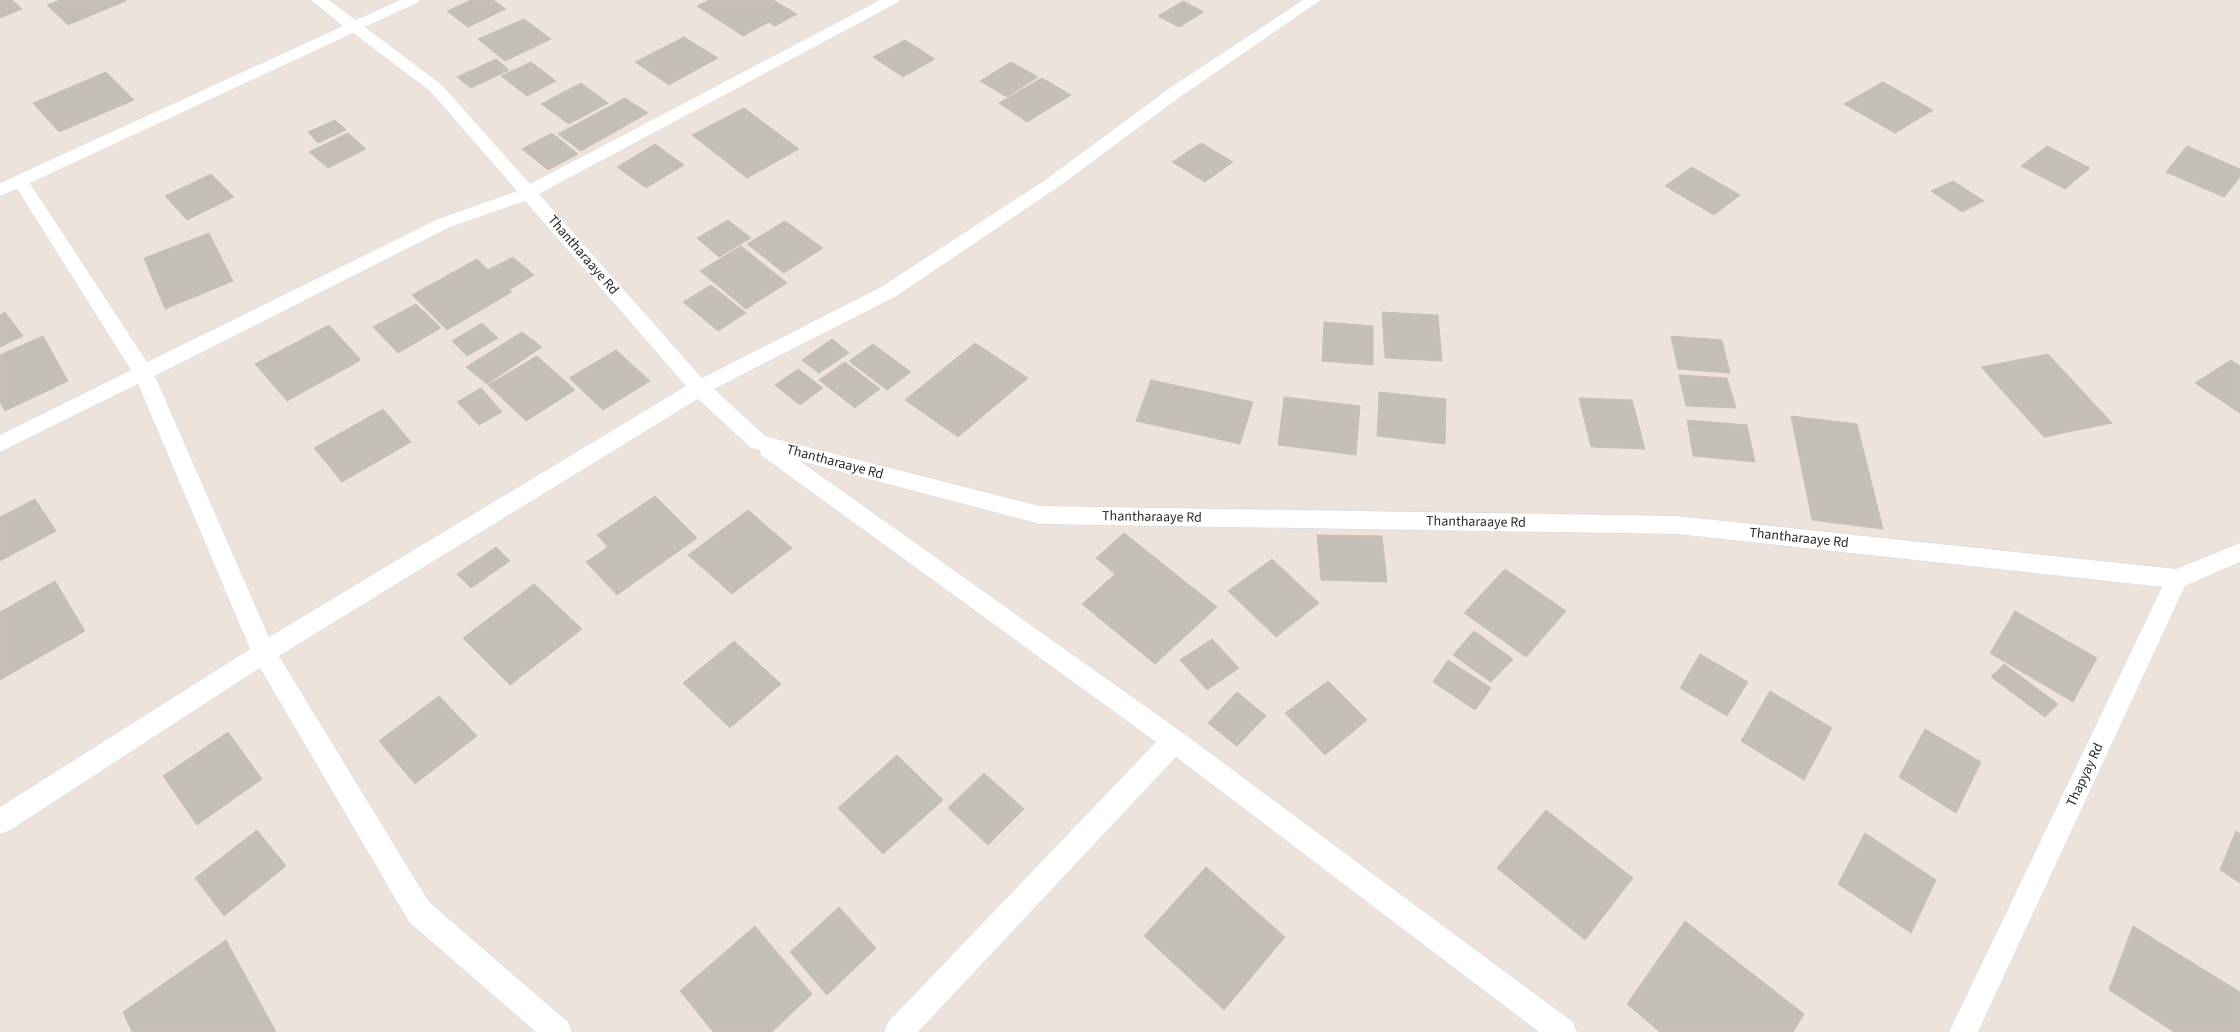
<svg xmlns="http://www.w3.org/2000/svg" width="2240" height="1032" viewBox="0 0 2240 1032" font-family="'Source Sans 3',sans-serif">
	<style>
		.building { fill: #c4bfb6; stroke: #c9bfb4 }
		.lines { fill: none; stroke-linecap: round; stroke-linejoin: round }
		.minor-casing { stroke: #d0d6e4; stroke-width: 1 }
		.minor { fill: #fff; fill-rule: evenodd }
		.labels { text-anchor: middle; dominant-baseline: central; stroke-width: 3; stroke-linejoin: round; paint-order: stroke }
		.street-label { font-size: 14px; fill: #2a2a2a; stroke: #fff }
	</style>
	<rect width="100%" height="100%" fill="#ede3db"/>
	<!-- building -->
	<g class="building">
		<path d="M0,0h12l10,9 -22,9z"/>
		<path d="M60,0h64l2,1 -58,24 -21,-20z"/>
		<path d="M471,0h22l13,9 -38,18 -21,-16z"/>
		<path d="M709,0h64l24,14 -22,12 -6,-4 -26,14 -46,-30z"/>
		<path d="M1183,1l21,11 -25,15 -21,-11z"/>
		<path d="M524,19l27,20 -46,22 -27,-22z"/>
		<path d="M684,37l34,21 -49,27 -34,-23z"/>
		<path d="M905,40l30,19 -32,18 -30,-20z"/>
		<path d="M496,59l13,11 -38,18 -14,-11z"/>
		<path d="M531,62l25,19 -29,15 -26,-20z"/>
		<path d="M1011,62l27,15 -31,20 -27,-16z"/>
		<path d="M106,72l28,28 -75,32 -26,-29z"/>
		<path d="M1042,78l29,17 -44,27 -28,-19z"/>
		<path d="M1883,82l50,28 -38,23 -51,-29z"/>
		<path d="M581,83l27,20 -39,21 -28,-20z"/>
		<path d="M625,98l23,15 -67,38 -23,-17z"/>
		<path d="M744,108l55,41 -52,29 -55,-43z"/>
		<path d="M335,120l11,10 -28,13 -10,-11z"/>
		<path d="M348,133l18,16 -38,19 -19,-16z"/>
		<path d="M552,133l26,21 -30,16 -26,-21z"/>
		<path d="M1201,143l32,19 -28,20 -33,-20z"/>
		<path d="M655,144l29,21 -38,23 -29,-21z"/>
		<path d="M2047,146l43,22 -25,21 -44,-23z"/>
		<path d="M2187,146l53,23v8l-16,20 -58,-25z"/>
		<path d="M1692,167l48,28 -26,20 -49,-29z"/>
		<path d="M211,174l23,23 -47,23 -22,-24z"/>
		<path d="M1953,181l31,20 -22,11 -31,-21z"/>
		<path d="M728,220l23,18 -32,19 -22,-19z"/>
		<path d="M785,221l38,27 -39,25 -37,-29z"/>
		<path d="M209,233l24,48 -68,28 -21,-51z"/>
		<path d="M741,246l46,37 -41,26 -46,-38z"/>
		<path d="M513,257l21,18 -25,15 3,2 -65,38 -35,-35 65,-36 11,11z"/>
		<path d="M711,285l35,28 -28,18 -35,-29z"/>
		<path d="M416,304l25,24 -43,25 -25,-26z"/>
		<path d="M5,312l18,24 -23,11v-32z"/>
		<path d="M1382,312l56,3 4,46 -57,-3z"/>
		<path d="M1324,322l49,4v39l-51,-4z"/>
		<path d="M482,323l16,15 -31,18 -15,-15z"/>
		<path d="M329,325l32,35 -74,41 -32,-37z"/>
		<path d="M522,332l20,15 -55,37 -21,-17z"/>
		<path d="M43,336l25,45 -63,30 -5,-9v-47z"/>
		<path d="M1671,336l51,4 8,33 -52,-4z"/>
		<path d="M832,339l17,14 -30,20 -17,-13z"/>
		<path d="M975,343l53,35 -70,59 -53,-37z"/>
		<path d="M873,344l38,28 -24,18 -38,-29z"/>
		<path d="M616,350l34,31 -47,29 -34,-32z"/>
		<path d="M2048,354l64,69 -68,14 -63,-70z"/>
		<path d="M537,356l38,34 -49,31 -38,-36z"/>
		<path d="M2231,360l9,6v47l-45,-30z"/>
		<path d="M845,362l35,27 -25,19 -36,-28z"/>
		<path d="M798,369l25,19 -23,17 -25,-20z"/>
		<path d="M1679,375l48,3 9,30 -50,-2z"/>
		<path d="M1151,380l102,22 -13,42 -104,-23z"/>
		<path d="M481,388l21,24 -23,13 -22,-23z"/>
		<path d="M1379,392l67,7 -1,45 -68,-8z"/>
		<path d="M1284,397l76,9 -4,49 -78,-10z"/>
		<path d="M1579,398l53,2 13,49 -54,-2z"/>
		<path d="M383,409l28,33 -69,40 -28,-34z"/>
		<path d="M1791,416l66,8 26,105 -71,-9z"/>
		<path d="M1687,420l60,5 8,37 -62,-6z"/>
		<path d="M655,496l42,42 -80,57 -31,-33 22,-15 -11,-12z"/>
		<path d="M35,499l21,32 -56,30v-44z"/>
		<path d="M748,510l44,38 -60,46 -44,-39z"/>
		<path d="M1124,533l93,74 -62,57 -73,-60 33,-30 -19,-16z"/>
		<path d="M1317,535l65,1 5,46 -66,-2z"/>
		<path d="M496,547l14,14 -39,27 -14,-14z"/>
		<path d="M1272,559l47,44 -43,34 -48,-46z"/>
		<path d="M1505,569l61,42 -40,46 -62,-44z"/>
		<path d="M55,581l30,50 -85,49v-68z"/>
		<path d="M534,584l48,45 -72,56 -47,-47z"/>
		<path d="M2015,611l82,47 -24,44 -83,-49z"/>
		<path d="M1474,631l39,28 -22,23 -38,-27z"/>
		<path d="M1212,639l27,29 -32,22 -27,-30z"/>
		<path d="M734,641l47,43 -51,44 -47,-45z"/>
		<path d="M1700,654l48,28 -21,34 -47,-28z"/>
		<path d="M1448,660l43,28 -16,22 -42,-28z"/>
		<path d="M2004,664l54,40 -13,13 -54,-40z"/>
		<path d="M1328,681l39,39 -42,35 -40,-42z"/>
		<path d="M1770,691l62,37 -28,52 -63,-39z"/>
		<path d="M1237,692l29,24 -29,30 -29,-23z"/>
		<path d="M439,696l38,40 -62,48 -36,-43z"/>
		<path d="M1925,729l56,33 -25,51 -57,-36z"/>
		<path d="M228,732l34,47 -65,46 -34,-49z"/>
		<path d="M897,755l46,45 -60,54 -45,-46z"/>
		<path d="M984,773l40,36 -36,36 -40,-37z"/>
		<path d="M1546,810l87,68 -48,62 -88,-72z"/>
		<path d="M257,830l29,36 -62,50 -29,-38z"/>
		<path d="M2236,831l4,3v49l-20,-13z"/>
		<path d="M1865,833l71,47 -25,53 -73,-49z"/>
		<path d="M1206,867l79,70 -61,73 -80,-74z"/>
		<path d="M839,907l37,41 -49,47 -37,-43z"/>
		<path d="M1685,921l119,93 -11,18h-133l-33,-28z"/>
		<path d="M755,926l57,68 -40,38h-59l-33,-41z"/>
		<path d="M2133,926l107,66v40h-66l-65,-42z"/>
		<path d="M226,940l50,92h-144l-9,-20z"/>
	</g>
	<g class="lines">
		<defs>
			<path id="minor" d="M311,0h18l27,20 44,-20h20l-3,3 -52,24 77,58 88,99 350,-184h20l-3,3 -358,191 163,184 179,-91 164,-107 126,-93 132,-87h18l-138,95 -126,93 -162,109 -181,92 51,47 275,70 637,10 499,53 64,-26v19l-55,24 -207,446h-29l213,-445 -485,-53 -637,-10 -240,-63 383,272 390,289 4,10h-38l-363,-275 -258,275h-34l4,-10 268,-280 -394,-286 -3,-6 -8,-2 -53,-49 -419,257 150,246 139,120 4,10h-36l-127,-110 -149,-254 -251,163 -9,3v-27l250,-158 -112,-265 -138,68v-17l131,-65 -114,-181 -17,7v-13l343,-157zM353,33l77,58 87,100 -79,28 -291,143 -117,-179zM525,201l161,185 -417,251 -114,-261 295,-149z"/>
		</defs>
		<!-- minor casing -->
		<use href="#minor" class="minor-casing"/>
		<!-- minor -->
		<use href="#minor" class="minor"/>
	</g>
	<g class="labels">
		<!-- street labels -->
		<g class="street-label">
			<text transform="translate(583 255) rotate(49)">Thantharaaye Rd</text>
			<text transform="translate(835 462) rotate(15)">Thantharaaye Rd</text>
			<text transform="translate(1152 517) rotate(1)">Thantharaaye Rd</text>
			<text transform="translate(1476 522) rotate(1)">Thantharaaye Rd</text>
			<text transform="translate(1799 538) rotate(6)">Thantharaaye Rd</text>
			<text transform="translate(2085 775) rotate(-65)">Thapyay Rd</text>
		</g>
	</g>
</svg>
